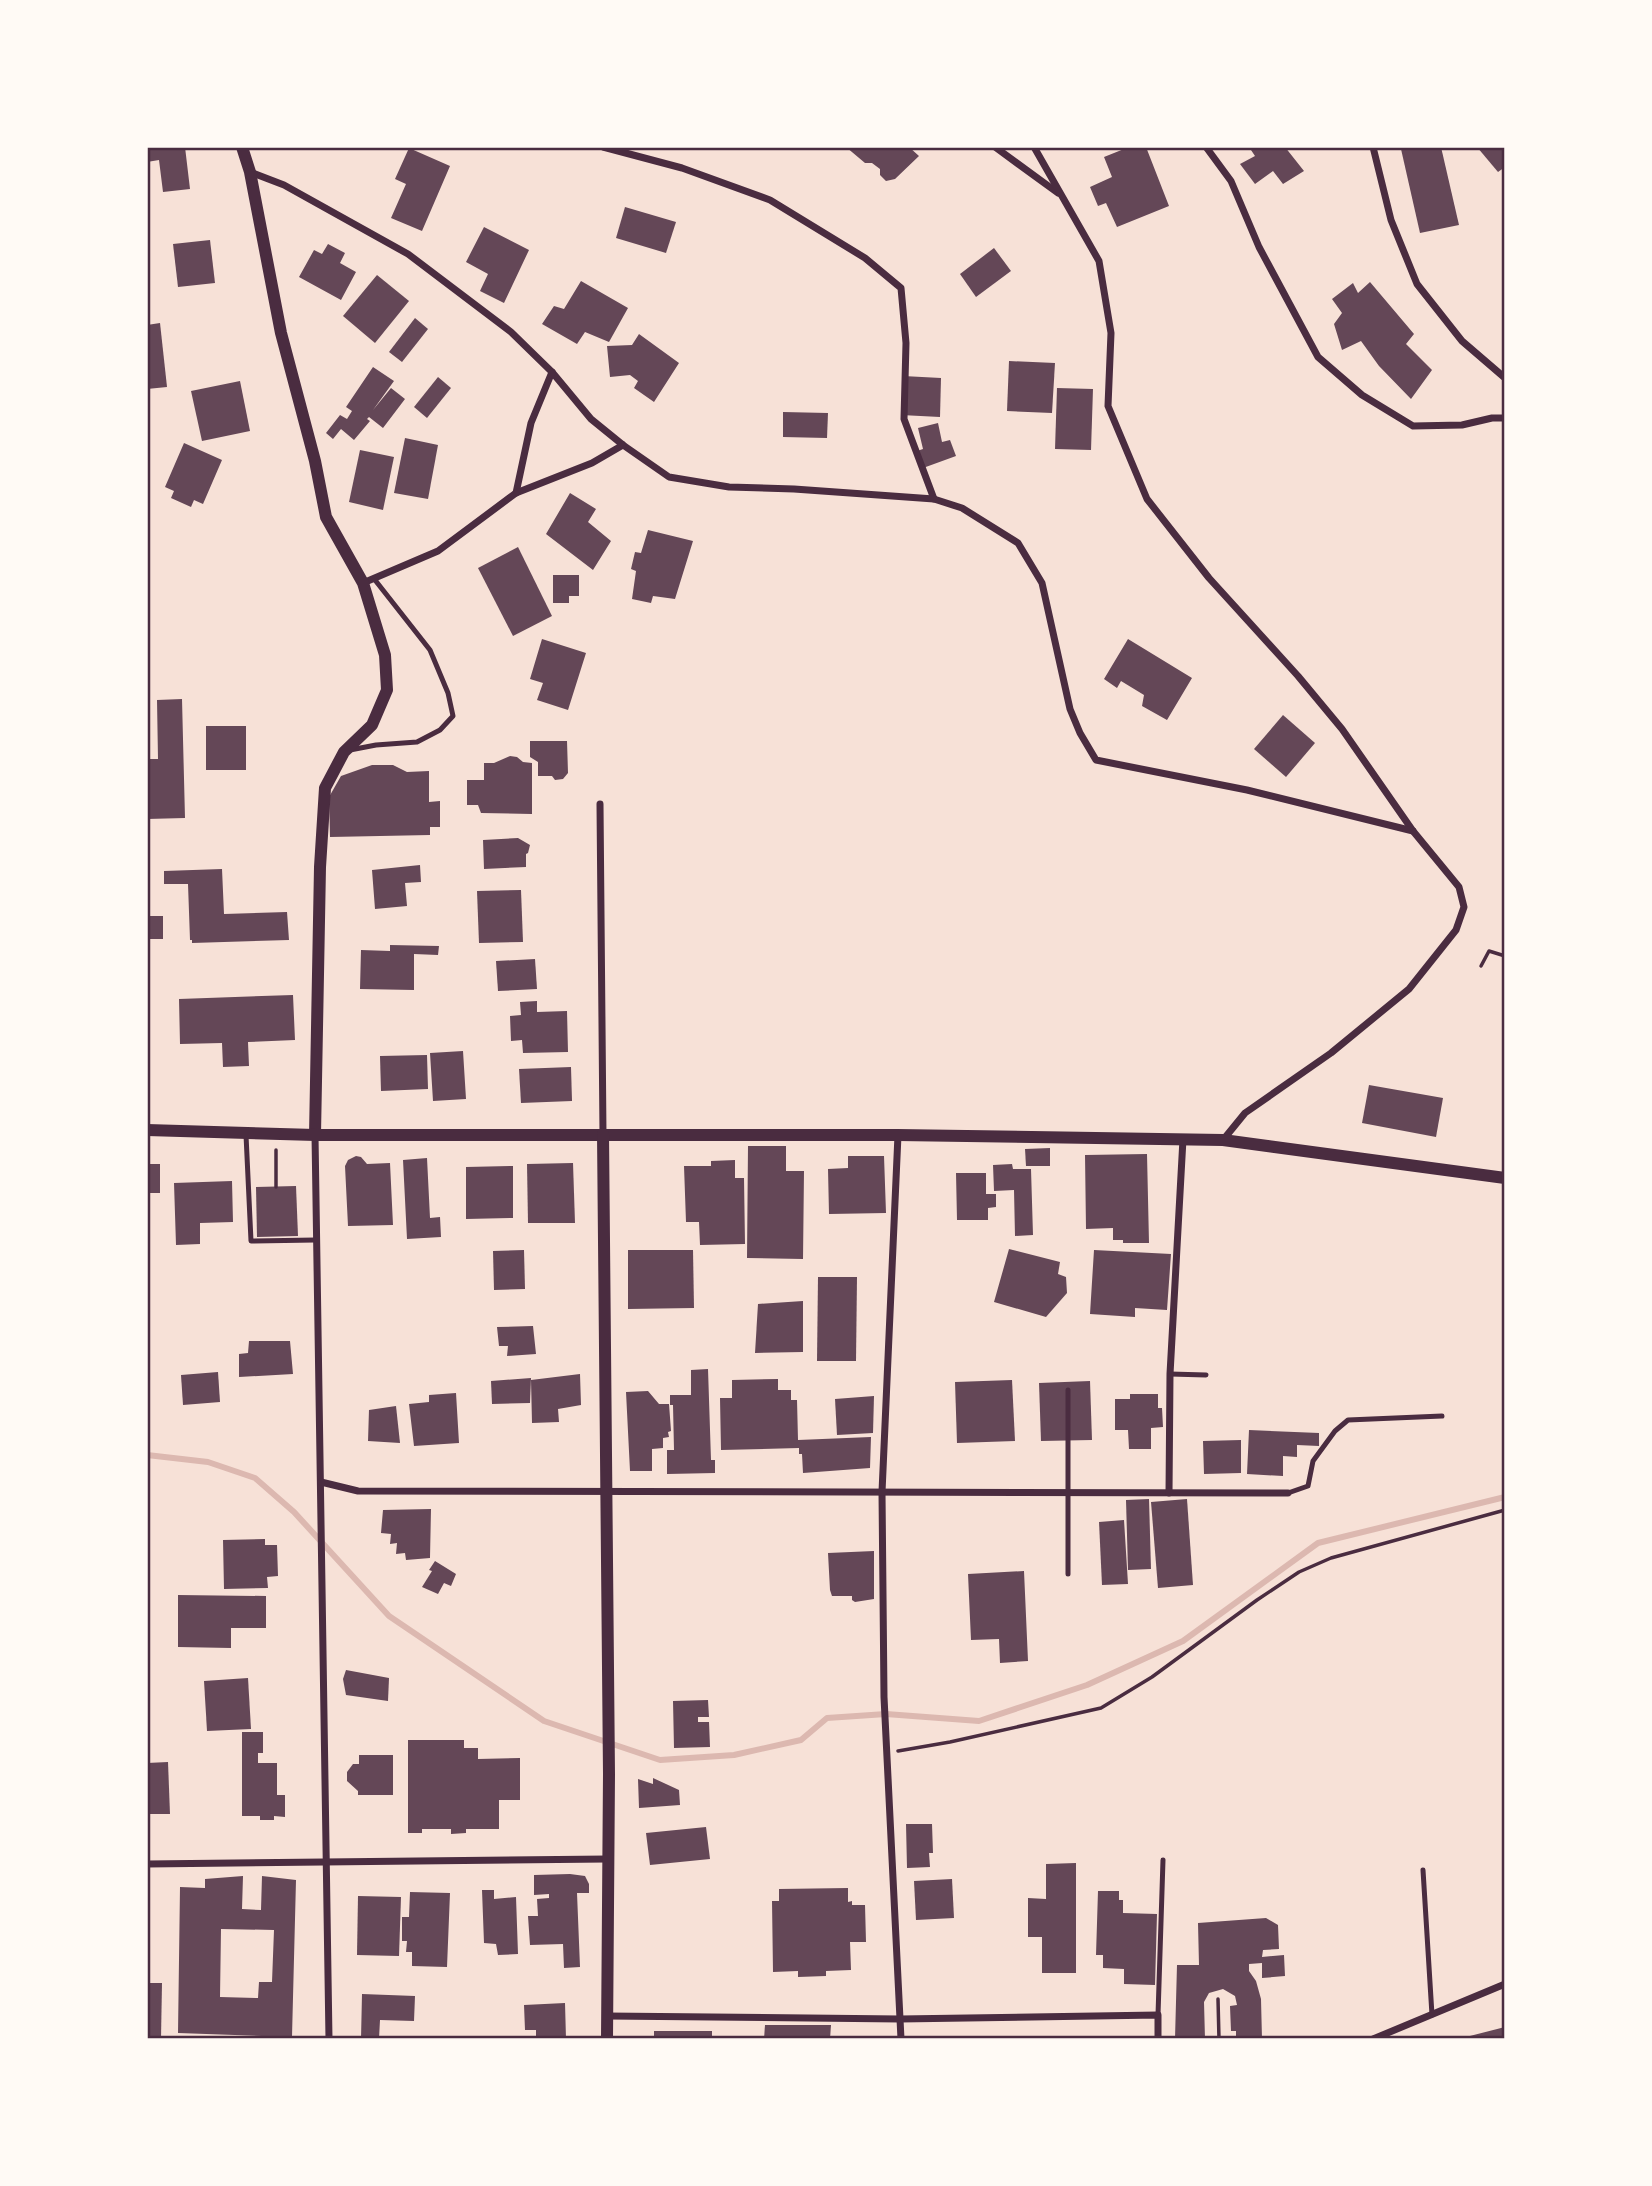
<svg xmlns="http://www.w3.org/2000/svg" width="1652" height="2186" viewBox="0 0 1652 2186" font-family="Georgia,serif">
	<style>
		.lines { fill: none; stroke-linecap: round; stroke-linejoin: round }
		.stream { stroke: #dcb8b0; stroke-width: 6 }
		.building { fill: #644757; fill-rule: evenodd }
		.path { stroke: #4a2c40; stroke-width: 3.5 }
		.service { stroke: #4a2c40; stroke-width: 5 }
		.minor { stroke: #4a2c40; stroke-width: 7 }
		.tertiary { stroke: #4a2c40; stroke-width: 12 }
		.neatline { fill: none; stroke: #4a2c40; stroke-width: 2.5 }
	</style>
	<rect width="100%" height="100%" fill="#f7e1d7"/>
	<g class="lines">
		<!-- stream -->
		<path class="stream" d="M147,1455l61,7 47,16 39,34 95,104 155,105 116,39 74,-5 67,-15 26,-22 59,-4 93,7 108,-36 96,-44 135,-98 187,-46"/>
	</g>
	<!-- building -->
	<g class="building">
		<path d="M147,147h38l5,42 -27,3 -4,-32 -12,2z"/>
		<path d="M846,147h63l10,9 -24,23 -9,2 -6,-6v-6l-8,-6h-7z"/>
		<path d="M1129,147h17l23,59 -52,21 -11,-24 -8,3 -8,-19 22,-10 -8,-20z"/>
		<path d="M1249,147h36l19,24 -21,13 -10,-13 -18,13 -15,-20 15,-8z"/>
		<path d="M1407,147h34l18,78 -39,8 -19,-84z"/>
		<path d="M1477,147h28v20l-7,5z"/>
		<path d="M409,148l41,18 -28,65 -31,-13 15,-34 -11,-5z"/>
		<path d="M625,207l51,15 -10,31 -50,-15z"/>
		<path d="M484,227l45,23 -25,53 -24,-12 8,-17 -22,-12z"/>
		<path d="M210,240l5,43 -37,4 -5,-43z"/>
		<path d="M328,244l17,9 -5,10 16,9 -15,28 -42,-23 15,-27 8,4z"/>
		<path d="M994,248l17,23 -35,26 -16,-23z"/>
		<path d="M377,275l32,26 -34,42 -32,-27z"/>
		<path d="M581,281l47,27 -19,34 -24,-10 -8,12 -35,-20 12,-18 10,3z"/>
		<path d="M1370,282l44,52 -8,10 26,26 -21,29 -32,-33 -18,-25 -19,9 -8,-26 8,-11 -10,-14 21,-16 5,10z"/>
		<path d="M415,318l13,11 -26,33 -13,-10z"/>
		<path d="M160,323l7,64 -20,2v-64z"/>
		<path d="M639,334l40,29 -25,39 -20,-14 4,-7 -8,-6 -20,2 -3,-31 25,-1z"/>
		<path d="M1009,361l46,2 -3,50 -45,-2z"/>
		<path d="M373,367l21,14 -21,29 18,-22 14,11 -22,29 -14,-11 -2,2 3,2 -16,19 -13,-11 -8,10 -7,-6 14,-18 7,4 5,-8 -6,-4z"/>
		<path d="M903,376l38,2 -1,39 -39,-2z"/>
		<path d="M438,377l13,11 -24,30 -13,-11z"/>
		<path d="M240,381l10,50 -48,10 -11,-50z"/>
		<path d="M1057,388l36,1 -2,61 -36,-1z"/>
		<path d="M783,412l45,1 -1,25 -44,-1z"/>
		<path d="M938,423l4,19 8,-2 6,16 -33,12 -6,-17 6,-2 -5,-21z"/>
		<path d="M405,438l33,7 -10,54 -34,-6z"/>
		<path d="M184,443l38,17 -19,44 -9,-4 -3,7 -20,-9 3,-7 -9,-4z"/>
		<path d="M360,450l34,7 -11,53 -34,-8z"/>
		<path d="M570,493l26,16 -8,13 23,19 -18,29 -47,-36z"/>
		<path d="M648,530l45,11 -18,58 -22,-3 -2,7 -19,-4 4,-28 -5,-2 4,-17 6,1z"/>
		<path d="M518,547l34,69 -39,20 -35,-68z"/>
		<path d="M553,575h26v21h-10v7h-16z"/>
		<path d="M542,639l44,14 -18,57 -31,-10 6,-17 -13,-4z"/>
		<path d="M1128,639l64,39 -25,42 -25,-14 2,-11 -23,-14 -4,7 -13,-9z"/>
		<path d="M182,699l3,119 -38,1v-60h11l-1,-59z"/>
		<path d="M1283,715l32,28 -29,34 -32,-28z"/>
		<rect x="206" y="726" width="40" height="44"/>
		<path d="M530,741h37l1,32 -5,6 -8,1 -3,-4h-14v-14l-8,-5z"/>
		<path d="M510,756l7,1 6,5 9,1v51l-51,-1 -3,-8h-11v-25h17v-17h10z"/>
		<path d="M372,765h21l14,7 22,-1v31l11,-1v26h-10v8l-100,2 -1,-40 12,-21z"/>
		<path d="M518,838l12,7 -2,8 -2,1v13l-42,2 -1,-29z"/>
		<path d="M420,865l1,17 -16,1 2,23 -32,3 -3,-39z"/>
		<path d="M222,869l2,45 63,-2 2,28 -97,3v-3h-2l-2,-56h-24v-13z"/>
		<path d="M521,890l2,52 -44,1 -2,-52z"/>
		<rect x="147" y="916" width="16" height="23"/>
		<path d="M390,945l49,1 -1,9 -24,-1v36l-54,-1 1,-39 29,1z"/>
		<path d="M535,959l2,30 -39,2 -2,-30z"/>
		<path d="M293,995l2,45 -47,2 1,24 -26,1 -1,-24 -42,1 -1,-45z"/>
		<path d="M537,1001v11l30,-1 1,41 -45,1 -1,-13 -11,1 -1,-25 11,-1 -1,-13z"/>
		<path d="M463,1051l3,48 -33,2 -3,-48z"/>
		<path d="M427,1055l1,34 -47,2 -1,-35z"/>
		<path d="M571,1067l1,34 -51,2 -2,-34z"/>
		<path d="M1369,1085l74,13 -7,39 -74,-14z"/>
		<path d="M748,1146h38v25h18l-1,88 -56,-1z"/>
		<path d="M1050,1148v18h-24l-1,-17z"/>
		<path d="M1147,1154l2,89h-26v-3h-10v-12l-27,1 -1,-74z"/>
		<path d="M356,1156l5,1 6,7 23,-1 3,62 -45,1 -3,-60 3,-6z"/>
		<path d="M848,1156h36l2,57 -57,1 -1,-45 20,-1z"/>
		<path d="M427,1158l3,60 10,-1 1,20 -34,2 -4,-79z"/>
		<path d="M735,1160v18h9l1,66 -45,1 -1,-23h-13l-2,-56h27v-5z"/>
		<path d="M573,1163l2,60h-47l-1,-59z"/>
		<rect x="147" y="1164" width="13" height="29"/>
		<path d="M1012,1164l1,5h18l2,66 -18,1 -1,-46 -20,1 -1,-26z"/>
		<path d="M513,1166v52l-47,1v-52z"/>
		<path d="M956,1173h30v21h10v13l-8,1v12h-31z"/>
		<path d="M232,1181l1,41 -33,1v21l-24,1 -2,-62z"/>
		<path d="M296,1186l2,50 -41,1 -1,-50z"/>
		<path d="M1009,1249l51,13 -2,12 8,3 1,16 -21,24 -52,-15z"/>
		<path d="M524,1250l1,39 -31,1 -1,-39z"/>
		<path d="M628,1250h65l1,58 -66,1z"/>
		<path d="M1094,1250l77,4 -4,56 -32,-2v9l-45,-3z"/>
		<path d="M818,1277h39l-1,84h-39z"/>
		<path d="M803,1301v51l-48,1 3,-49z"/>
		<path d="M533,1326l3,28 -29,2 1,-10h-9l-2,-19z"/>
		<path d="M249,1341h41l3,33 -54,3v-23l9,-1z"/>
		<path d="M708,1369l3,91h4v13l-48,1v-24h7l-1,-45h-3v-10h21v-25z"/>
		<path d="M218,1372l2,30 -37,3 -2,-30z"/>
		<path d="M580,1374l1,31 -23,4 1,13 -27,1 -1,-43z"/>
		<path d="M531,1378l-1,25 -38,1 -1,-23z"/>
		<path d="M778,1379v11h13v10h6l1,40 73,-3 -1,31 -67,5 -1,-19h-3v-6l-78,2 -1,-52h12v-18z"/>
		<path d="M1012,1380l3,61 -58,2 -2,-61z"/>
		<path d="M1090,1381l2,59 -51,1 -2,-58z"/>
		<path d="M648,1391l11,13h10l2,27 -3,1 1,5 -6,1v10l-11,1v22h-22l-4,-79z"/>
		<path d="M456,1393l3,50 -45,3 -5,-42 20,-2v-7z"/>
		<path d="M1130,1394h28v14h4l1,19 -12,1v21h-22l-1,-19h-13v-31h15z"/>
		<path d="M874,1396l-1,37 -36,2 -2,-36z"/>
		<path d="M396,1406l4,37 -32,-2 1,-31z"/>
		<path d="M1249,1430l70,3v13l-22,-1v12l-14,-1v20l-36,-2z"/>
		<path d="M1241,1440v33l-37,1 -1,-33z"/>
		<path d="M1149,1499l2,70 -23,1 -2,-70z"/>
		<path d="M1187,1499l6,86 -35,3 -7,-86z"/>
		<path d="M431,1509l-1,49 -24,2 -1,-7 -9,1 1,-11 -7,1 1,-10 -10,-1 2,-23z"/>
		<path d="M1124,1520l4,64 -26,1 -3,-63z"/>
		<path d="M265,1539v6h12l1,31 -11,1 1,11 -44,1 -1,-49z"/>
		<path d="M874,1551v48l-19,3 -3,-2v-4h-20l-2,-6 -2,-37z"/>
		<path d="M435,1561l21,13 -5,12 -7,-3 -6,11 -16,-7 10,-16 -3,-1z"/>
		<path d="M1024,1571l4,90 -28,2 -1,-24 -28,1 -3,-66z"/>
		<path d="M178,1595l88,1v32h-35v20l-53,-1z"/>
		<path d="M346,1670l43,8 -1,23 -42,-6 -3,-16z"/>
		<path d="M248,1678l3,51 -44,2 -3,-50z"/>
		<path d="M708,1700l1,17h-11v5h11l1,25 -36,1 -1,-47z"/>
		<path d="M242,1732h21v21h-5v10h19v32h8v22l-11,-1v4h-14v-4h-18z"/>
		<path d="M408,1740h56v8h14v11l42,-1v42h-21v29h-33v4l-15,1v-5h-29v4h-14z"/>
		<path d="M359,1755h34v40h-35v-4l-11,-10v-9l6,-8h6z"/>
		<path d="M168,1762l2,52h-23v-51z"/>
		<path d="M653,1778l26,12 1,15 -41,3 -1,-29 15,5z"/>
		<path d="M906,1824h26l1,29h-4l1,14 -23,1z"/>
		<path d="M706,1827l4,32 -60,6 -4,-32z"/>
		<path d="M1076,1863v110h-34v-36h-14v-39l18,1v-35z"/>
		<path d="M570,1874l15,2 4,8v9h-12l3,74 -16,1 -1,-24 -33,1 -2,-29h10l-1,-17 12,-1v-4l-15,1v-20z"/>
		<path d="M243,1876l-1,33 19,1 1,-34 34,4 -4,157 -114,-4 2,-146 25,1v-9zM221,1929l53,1 -2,52h-13l-1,16 -38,-1z"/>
		<path d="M952,1879l2,39 -38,2 -2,-39z"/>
		<path d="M848,1888v14l4,-1v4h13l1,37h-16l1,28 -25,1v5l-28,1v-6l-25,1 -1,-71h7v-12z"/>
		<path d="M482,1890h12v9l22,-2 2,57 -20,1 -2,-11 -12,-1z"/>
		<path d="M1098,1891h21v9h4v13l34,1 -2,71 -31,-1v-15l-21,-1v-13h-7z"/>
		<path d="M410,1892l40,1 -3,74 -35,-1v-14h-6l1,-11h-5v-24h7z"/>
		<path d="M358,1896l43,1 -2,59 -42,-1z"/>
		<path d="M1266,1918l12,7 1,24 -16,1 -1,7 22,-2 1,21 -23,2v-15l-13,1v7l7,10 5,18 1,40h-26v-8h-5l-1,-25 7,-1 -2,-9 -12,-7 -14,4 -5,9 1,37h-30l2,-74h22l-1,-42z"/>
		<path d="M147,1983h15l-1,56h-14z"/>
		<path d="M362,1994l53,2 -1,25 -34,-1 -1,19h-18z"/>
		<path d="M565,2003l1,36h-23v-3h-7v-6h-11l-1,-25z"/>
		<path d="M765,2025h66l-1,14h-66z"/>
		<path d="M1505,2027v12h-42l-1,-1z"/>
		<rect x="654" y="2031" width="58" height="8"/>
	</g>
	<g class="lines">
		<!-- path -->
		<g class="path">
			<path d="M1481,966l8,-15 16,5"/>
			<path d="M276,1150v37"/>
			<path d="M898,1751l52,-9 151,-34 51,-31 105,-77 42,-28 32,-14 174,-48"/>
			<path d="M1218,1999l1,40"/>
		</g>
		<!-- service -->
		<g class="service">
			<path d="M350,750l26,-5 41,-3 23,-12 13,-14 -5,-23 -18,-43 -55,-70"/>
			<path d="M246,1135l5,106 64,-1"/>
			<path d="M1170,1374l36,1"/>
			<path d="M1068,1390v184"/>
			<path d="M1288,1493l20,-7 5,-25 22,-30 13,-11 94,-4"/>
			<path d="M1423,1870l9,145"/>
			<path d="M1158,2015l5,-155"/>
		</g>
		<!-- minor -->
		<g class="minor">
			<path d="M603,147l79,21 88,32 95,58 36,30 5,55 -2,76 30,80"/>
			<path d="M995,147l63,46"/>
			<path d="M1034,147l65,114 12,72 -3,73 39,93 62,79 89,98 44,53 71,102 46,56 5,20 -8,23 -47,59 -78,64 -86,60 -22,27"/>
			<path d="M1206,147l25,34 28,66 59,110 44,38 51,31 49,-1 30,-7h13"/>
			<path d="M1373,147l18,73 26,64 45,57 43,37"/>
			<path d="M250,172l34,13 124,69 103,78 41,40 39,47 32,26 46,32 60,10 65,2 140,10 28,9 56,35 24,40 28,126 10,24 16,27 151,30 166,41"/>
			<path d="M516,493l15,-70 21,-51"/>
			<path d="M363,583l75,-32 78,-58 76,-30 31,-18"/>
			<path d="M600,804l3,330"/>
			<path d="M315,1135l14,904"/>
			<path d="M898,1135l-16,357 2,205 17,342"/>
			<path d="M321,1482l37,9 930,2"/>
			<path d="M1169,1493l1,-119 13,-235"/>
			<path d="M147,1864l460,-5"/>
			<path d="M607,2016l293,3 258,-4v24"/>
			<path d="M1373,2039l132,-55"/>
		</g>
		<!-- tertiary -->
		<g class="tertiary">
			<path d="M242,147l8,25 31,161 34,128 11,56 37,66 22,72 2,35 -15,35 -28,27 -19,36 -5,79 -5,268"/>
			<path d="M147,1130l168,5h583l325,5 282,38"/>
			<path d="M603,1134l6,640 -2,265"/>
		</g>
	</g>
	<!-- border -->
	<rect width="1652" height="2186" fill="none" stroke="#fffaf5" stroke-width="298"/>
	<rect x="149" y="149" width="1354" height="1888" class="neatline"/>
</svg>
